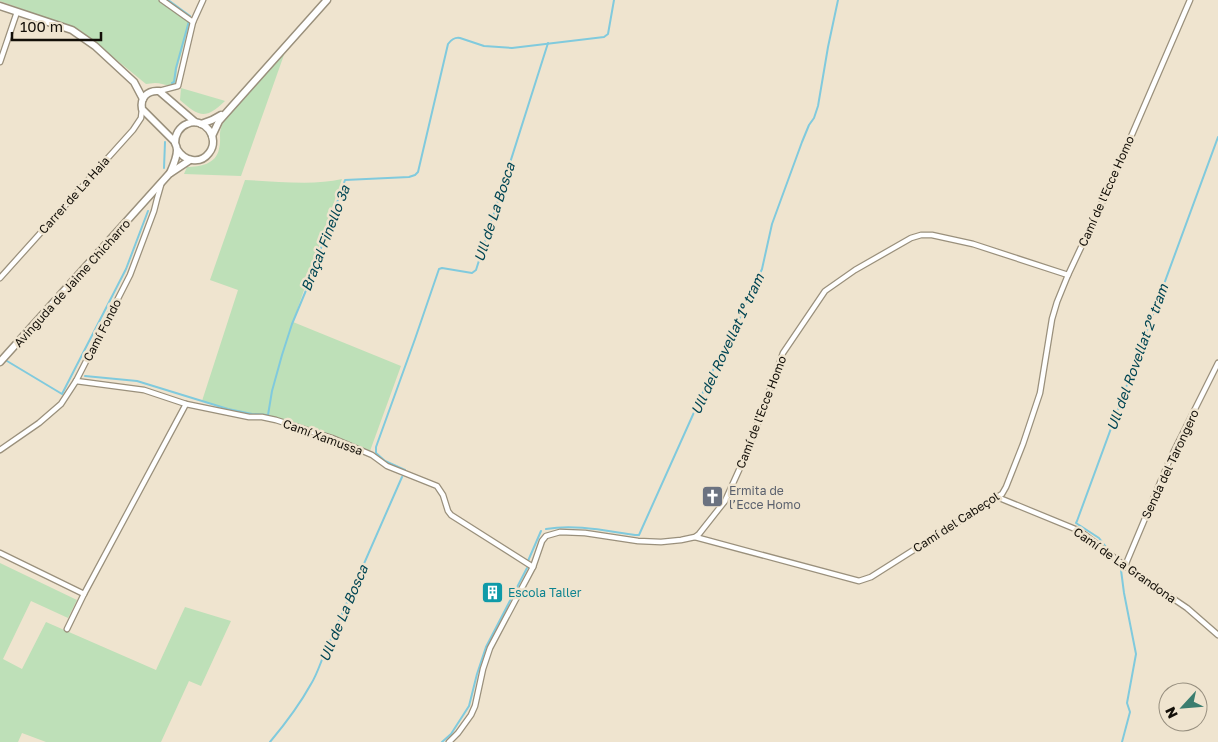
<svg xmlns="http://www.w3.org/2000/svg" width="1218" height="742" viewBox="0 0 1218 742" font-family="'Golos Text',sans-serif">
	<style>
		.green { fill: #bee0b8 }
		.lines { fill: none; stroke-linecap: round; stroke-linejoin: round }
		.stream { stroke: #80cadd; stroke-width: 2 }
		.street-casing { stroke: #9a907c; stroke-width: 7 }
		.secondary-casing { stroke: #9a907c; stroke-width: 9 }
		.street { stroke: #fff; stroke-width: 4.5 }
		.secondary { stroke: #fff; stroke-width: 6 }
		.labels { text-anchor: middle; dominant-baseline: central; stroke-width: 5; stroke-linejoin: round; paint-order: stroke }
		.street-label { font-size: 12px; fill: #130f08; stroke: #efe4cf }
		.worship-label { font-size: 12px; fill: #5b616d; stroke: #efe4cf; text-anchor: start }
		.culture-label { font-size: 12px; fill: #0d838f; stroke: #efe4cf; text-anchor: start }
		.water-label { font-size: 14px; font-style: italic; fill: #004553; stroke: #efe4cf }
	</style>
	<rect width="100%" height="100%" fill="#efe4cf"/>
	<!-- green -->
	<g class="green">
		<path d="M0,0h160l30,22 -13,47 -1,14c-9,5 -13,0 -21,0 -3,0 -6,1 -9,1l-66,-54 -80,-29z"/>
		<path d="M285,52l-44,124 -57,-2 3,-7c13,0 29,-3 32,-18 3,-12 -2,-15 5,-28z"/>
		<path d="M181,88l41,12 3,1c-19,18 -25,17 -45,-1z"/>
		<path d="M342,179l-49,143 108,44 -31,85c-32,-13 -70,-29 -103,-35 -5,-1 -11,-1 -16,-1 -17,-3 -33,-9 -49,-14l36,-111 -28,-10 35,-100c30,1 68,6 97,-1z"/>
		<path d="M0,563l77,37 -9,18 -37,-17 -28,58 19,10 24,-47 110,48 29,-63 46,14 -30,65 -12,-5 -28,61h-115l-24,-9 -4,9h-18z"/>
	</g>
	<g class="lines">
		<!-- stream -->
		<g class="stream">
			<path d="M168,0l22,16"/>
			<path d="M172,83l2,-1 2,-14 13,-47"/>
			<path d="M164,168l1,-26"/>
			<path d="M7,361l55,33 64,-125 22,-58"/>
			<path d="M85,376l52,5 91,28 24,5 16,1 4,-24 10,-36 10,-31 15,-36 38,-108 64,-3 6,-2 3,-3 30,-128c3,-4 6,-7 12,-6l24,8 28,2 92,-11 4,-3 6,-34"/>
			<path d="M405,470l-20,-9 -9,-8v-6l39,-108 24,-70 3,-1 30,5 4,-3 72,-227"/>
			<path d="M546,529c30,-5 60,2 89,6h4l74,-165 12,-20 37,-81 10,-45 30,-82 7,-17 5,-7 4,-12 10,-59 10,-47"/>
			<path d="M1110,552l-11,-14 -23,-15 1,-2 141,-384"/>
			<path d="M528,561l13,-30"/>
			<path d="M1121,570l3,23 12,61 -9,49 3,9 -8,30"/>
			<path d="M270,742c15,-18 30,-38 41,-58 7,-11 10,-24 16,-36l75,-171"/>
			<path d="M442,742l9,-8 18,-28 8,-32 9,-27 41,-79"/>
		</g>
		<defs>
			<g id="street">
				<path d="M162,0l31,22"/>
				<path d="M0,62l17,-50"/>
				<path d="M159,91l19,-5 15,-64 10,-22"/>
				<path d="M0,278l133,-148 8,-12 1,-9"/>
				<path d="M76,381l68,9 42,14 63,13h13l14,3 56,18 40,17 15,11 50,20 6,9 5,16 3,4 82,52"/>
				<path d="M0,450l39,-27 22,-19 15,-23 54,-106 24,-64 3,-12 4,-14"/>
				<path d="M997,497l83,34 45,35 62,42 31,27"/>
				<path d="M695,537l164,44 12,-4 131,-83 4,-7 17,-43 17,-51 12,-74 5,-17 11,-27 40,-85 82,-190"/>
				<path d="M0,553l84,41"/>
				<path d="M1125,566l45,-107 48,-96"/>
				<path d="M67,629l17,-35 102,-190"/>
				<path d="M449,742l9,-9 13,-18 4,-9 8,-37 7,-21 43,-81 9,-26 4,-5 14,-4 25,1 53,8 23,1 20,-2 14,-3 4,-3 26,-33 24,-53 34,-95 42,-62 30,-21 56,-32 10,-3h11l41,9 95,31"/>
			</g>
			<g id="secondary">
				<path d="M0,6l72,24 23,16 39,36 9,17"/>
				<path d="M201,124l11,-4 9,-5"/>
				<path d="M212,136l7,-15 8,-9 100,-112"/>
				<path d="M175,142l-33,-33c-2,-11 5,-19 17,-18l36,31"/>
				<path d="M170,173c3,-7 7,-15 7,-23 0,-2 -1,-5 -2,-7 0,-8 4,-16 12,-19 17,-8 34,14 22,29 -9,12 -25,8 -32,-4"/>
				<path d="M0,362l169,-188 21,-14"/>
			</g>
		</defs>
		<!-- street casing -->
		<use href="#street" class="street-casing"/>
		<!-- secondary casing -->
		<use href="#secondary" class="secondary-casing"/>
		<!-- street -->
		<use href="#street" class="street"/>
		<!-- secondary -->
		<use href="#secondary" class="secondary"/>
	</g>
	<!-- icons -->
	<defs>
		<symbol id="church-square" viewBox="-11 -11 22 22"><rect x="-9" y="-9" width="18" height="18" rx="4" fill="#6b7280" stroke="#efe4cf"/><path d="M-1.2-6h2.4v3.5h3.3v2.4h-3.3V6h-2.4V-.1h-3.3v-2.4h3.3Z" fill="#fff"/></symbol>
		<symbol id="building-square" viewBox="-11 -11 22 22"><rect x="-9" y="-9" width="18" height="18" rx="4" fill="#0f9aa8" stroke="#efe4cf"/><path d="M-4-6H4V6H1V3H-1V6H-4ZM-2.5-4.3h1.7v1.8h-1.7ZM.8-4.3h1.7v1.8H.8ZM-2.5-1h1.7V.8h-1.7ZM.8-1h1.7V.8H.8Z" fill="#fff"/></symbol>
	</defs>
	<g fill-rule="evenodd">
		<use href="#church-square" x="700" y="484" width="25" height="25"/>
		<use href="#building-square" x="480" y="580" width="25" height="25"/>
	</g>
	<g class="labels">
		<!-- street labels -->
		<g class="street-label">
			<text transform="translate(1106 191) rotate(-66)">Camí de l'Ecce Homo</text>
			<text transform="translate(74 195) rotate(-48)">Carrer de La Haia</text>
			<text transform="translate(72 283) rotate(-48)">Avinguda de Jaime Chicharro</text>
			<text transform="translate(102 330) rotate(-63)">Camí Fondo</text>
			<text transform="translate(761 412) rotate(-69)">Camí de l'Ecce Homo</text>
			<text transform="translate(323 437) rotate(20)">Camí Xamussa</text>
			<text transform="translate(1170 464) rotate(-65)">Senda del Tarongero</text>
			<text transform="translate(956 522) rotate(-33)">Camí del Cabeçol</text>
			<text transform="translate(1125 565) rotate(35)">Camí de La Grandona</text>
		</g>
		<!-- worship labels -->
		<g class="worship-label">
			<text x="729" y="490">Ermita de<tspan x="729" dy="14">l’Ecce Homo</tspan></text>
		</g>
		<!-- culture labels -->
		<g class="culture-label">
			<text x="508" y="592">Escola Taller</text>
		</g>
		<!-- water labels -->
		<g class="water-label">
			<text transform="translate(494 212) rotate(-72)">Ull de La Bosca</text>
			<text transform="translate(325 238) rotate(-69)">Braçal Finello 3ª</text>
			<text transform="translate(727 344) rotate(-65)">Ull del Rovellat 1º tram</text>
			<text transform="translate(1137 357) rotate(-70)">Ull del Rovellat 2º tram</text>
			<text transform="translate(343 613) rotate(-67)">Ull de La Bosca</text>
		</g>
	</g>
	<!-- north arrow -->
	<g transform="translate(1183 707) rotate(244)"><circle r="24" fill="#efe4cf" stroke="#978f7f"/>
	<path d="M0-4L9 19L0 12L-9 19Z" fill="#3a7d6f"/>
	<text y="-8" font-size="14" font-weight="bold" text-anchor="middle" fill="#130f08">N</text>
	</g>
	<!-- scale -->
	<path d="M12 32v8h89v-8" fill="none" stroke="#130f08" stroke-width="2.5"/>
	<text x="20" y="32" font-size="15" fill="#130f08" stroke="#efe4cf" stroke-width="4" paint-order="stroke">100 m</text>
</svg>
